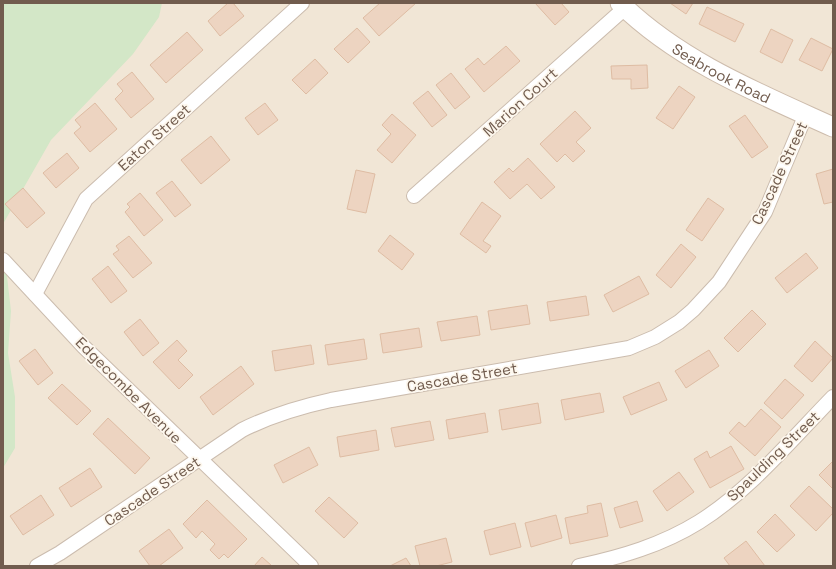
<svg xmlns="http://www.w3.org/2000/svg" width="836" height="569" viewBox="0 0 836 569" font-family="'Space Grotesk',sans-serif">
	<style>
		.residential { fill: #f1e6d6 }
		.green { fill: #d3e7c7 }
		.building { fill: #edd4c1; stroke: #debca3 }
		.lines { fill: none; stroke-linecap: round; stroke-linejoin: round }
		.street-casing { stroke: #cbbcae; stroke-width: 16 }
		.secondary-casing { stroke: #cdbcac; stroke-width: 21 }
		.street { stroke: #fff; stroke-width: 14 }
		.secondary { stroke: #fff; stroke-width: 19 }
		.labels { text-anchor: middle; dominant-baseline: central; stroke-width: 3.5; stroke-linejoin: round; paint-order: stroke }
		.street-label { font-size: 15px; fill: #715c4e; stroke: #fdf7ed }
	</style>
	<rect width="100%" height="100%" fill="#faf3e7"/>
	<!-- residential -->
	<rect class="residential" x="3" y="3" width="830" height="563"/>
	<!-- green -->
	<g class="green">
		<path d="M3,3h159l-3,14 -26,37 -82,86 -48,84z"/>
		<path d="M3,242l8,69 -3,42 7,44v51l-12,20z"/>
	</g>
	<!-- building -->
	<g class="building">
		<path d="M228,3h5l11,13 -24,20 -12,-15z"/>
		<path d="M380,3h36l-37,33 -16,-18z"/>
		<path d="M535,3h26l8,9 -14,13z"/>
		<path d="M670,3h23l-7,11z"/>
		<path d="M707,7l37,17 -9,18 -36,-18z"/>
		<path d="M357,28l13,14 -22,21 -14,-14z"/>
		<path d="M771,29l22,11 -11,23 -22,-11z"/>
		<path d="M187,32l16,18 -37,33 -16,-18z"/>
		<path d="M811,38l22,11 -11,22 -23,-11z"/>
		<path d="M506,46l14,15 -36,31 -19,-23 13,-11 6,7z"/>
		<path d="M315,59l13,14 -22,21 -14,-14z"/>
		<path d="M647,65l1,23 -17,1v-10h-19l-1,-13z"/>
		<path d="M132,72l22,27 -23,19 -16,-19 8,-8 -6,-7z"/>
		<path d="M451,73l19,24 -15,12 -19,-24z"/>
		<path d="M679,86l16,11 -22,32 -17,-11z"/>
		<path d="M428,91l19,24 -15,12 -19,-24z"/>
		<path d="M95,103l22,26 -27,23 -16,-19 7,-6 -6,-7z"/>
		<path d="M265,103l13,17 -20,15 -13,-17z"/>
		<path d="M575,111l16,17 -15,14 9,9 -12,11 -8,-8 -8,8 -17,-18z"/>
		<path d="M392,114l24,21 -24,28 -15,-13 14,-16 -9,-9z"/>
		<path d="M745,115l23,32 -16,11 -23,-32z"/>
		<path d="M211,136l19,24 -29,24 -20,-24z"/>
		<path d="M67,153l12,15 -23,20 -13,-15z"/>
		<path d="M528,158l27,29 -14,12 -14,-15 -17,15 -16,-17 15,-14 4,4z"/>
		<path d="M833,169v33l-9,2 -8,-30z"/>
		<path d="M356,170l19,4 -9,39 -19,-4z"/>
		<path d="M172,181l19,24 -16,12 -19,-24z"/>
		<path d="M23,188l22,25 -18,15 -22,-24z"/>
		<path d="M140,193l23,27 -19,16 -19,-24 5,-5 -3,-3z"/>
		<path d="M708,198l16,11 -22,32 -16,-11z"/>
		<path d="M482,202l19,14 -18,25 8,5 -5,7 -26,-19z"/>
		<path d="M390,235l24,19 -12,16 -24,-19z"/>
		<path d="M129,236l23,27 -19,15 -20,-24 6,-4 -3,-4z"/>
		<path d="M681,244l15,13 -25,31 -15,-13z"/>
		<path d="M806,253l12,15 -31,25 -12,-15z"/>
		<path d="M108,266l19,25 -16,12 -19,-24z"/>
		<path d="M639,276l10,18 -36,18 -9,-17z"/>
		<path d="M586,296l3,19 -39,6 -3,-19z"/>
		<path d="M527,305l3,19 -39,6 -3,-19z"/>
		<path d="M752,310l14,14 -28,28 -14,-14z"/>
		<path d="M477,316l3,19 -39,6 -4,-19z"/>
		<path d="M140,319l19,24 -16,13 -19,-24z"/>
		<path d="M419,328l3,19 -39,6 -3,-19z"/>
		<path d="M364,339l3,20 -39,6 -3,-20z"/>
		<path d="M177,340l10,11 -9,9 15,15 -14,14 -26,-27z"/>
		<path d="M815,341l18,17 -21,24 -18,-16z"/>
		<path d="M311,345l3,19 -39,7 -3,-20z"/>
		<path d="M35,349l18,24 -15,12 -19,-24z"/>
		<path d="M709,350l10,16 -33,22 -11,-17z"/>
		<path d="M241,366l13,18 -41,31 -13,-18z"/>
		<path d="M785,379l19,16 -22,24 -18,-16z"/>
		<path d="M659,382l8,18 -36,15 -8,-18z"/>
		<path d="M62,384l29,27 -14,14 -29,-27z"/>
		<path d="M600,393l4,19 -39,8 -4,-20z"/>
		<path d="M538,403l3,20 -39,7 -3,-20z"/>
		<path d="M761,409l20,18 -26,29 -26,-23 10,-11 6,5z"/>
		<path d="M485,413l3,19 -39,7 -3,-19z"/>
		<path d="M108,418l42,40 -15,16 -42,-40z"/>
		<path d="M430,421l4,19 -39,7 -4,-19z"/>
		<path d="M376,430l3,20 -39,7 -3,-20z"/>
		<path d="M731,446l13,23 -34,19 -16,-29 13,-8 3,7z"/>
		<path d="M309,447l9,18 -35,18 -9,-18z"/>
		<path d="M833,461v28l-14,-14z"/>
		<path d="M90,468l12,19 -31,20 -12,-19z"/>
		<path d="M679,472l15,20 -27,19 -14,-20z"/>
		<path d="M809,486l24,23v4l-17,18 -26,-25z"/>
		<path d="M41,495l13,20 -31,20 -13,-19z"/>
		<path d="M329,497l29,26 -14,15 -29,-27z"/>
		<path d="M207,500l40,39 -19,19 -4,-4 -5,5 -9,-9 5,-6 -13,-13 -6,7 -13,-14z"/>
		<path d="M637,501l6,20 -23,7 -6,-20z"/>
		<path d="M601,503l7,33 -38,8 -5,-26 23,-5 -1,-7z"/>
		<path d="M775,514l20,21 -18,17 -20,-20z"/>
		<path d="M556,515l6,23 -31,9 -6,-24z"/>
		<path d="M515,523l6,24 -31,8 -6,-24z"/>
		<path d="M169,529l14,19 -24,18h-9l-11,-15z"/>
		<path d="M446,538l6,24 -16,4h-16l-5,-20z"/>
		<path d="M746,541l19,25h-35l-6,-8z"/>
		<path d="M262,557l10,9h-18z"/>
		<path d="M406,558l5,8h-21z"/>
	</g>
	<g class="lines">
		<defs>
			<g id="street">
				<path d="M414,196l211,-188"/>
				<path d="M3,260l81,87 227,219"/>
				<path d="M35,294l51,-95 216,-196"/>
				<path d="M37,566l23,-13 182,-123c30,-15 57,-23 89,-30l298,-52 26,-11 24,-15 14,-12 26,-28 46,-70 41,-98"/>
				<path d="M579,566c42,-9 83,-21 120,-44 51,-32 92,-82 134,-125"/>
			</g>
			<g id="secondary">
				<path id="s1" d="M620,3c59,58 138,90 213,124"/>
			</g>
		</defs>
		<!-- street casing -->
		<use href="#street" class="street-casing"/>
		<!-- secondary casing -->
		<use href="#secondary" class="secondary-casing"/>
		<!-- street -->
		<use href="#street" class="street"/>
		<!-- secondary -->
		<use href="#secondary" class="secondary"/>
	</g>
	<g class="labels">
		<!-- street labels -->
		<g class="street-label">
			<text stroke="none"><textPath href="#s1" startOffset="124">Seabrook Road</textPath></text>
			<text transform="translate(520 102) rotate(-42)">Marion Court</text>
			<text transform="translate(154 137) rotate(-42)">Eaton Street</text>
			<text transform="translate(779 173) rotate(-65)">Cascade Street</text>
			<text transform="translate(462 377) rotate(-10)">Cascade Street</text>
			<text transform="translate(129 390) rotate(45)">Edgecombe Avenue</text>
			<text transform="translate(773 456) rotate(-44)">Spaulding Street</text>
			<text transform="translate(152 491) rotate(-34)">Cascade Street</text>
		</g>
	</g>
	<!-- border -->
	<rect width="836" height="569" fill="none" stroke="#715c4e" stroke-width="8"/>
</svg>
